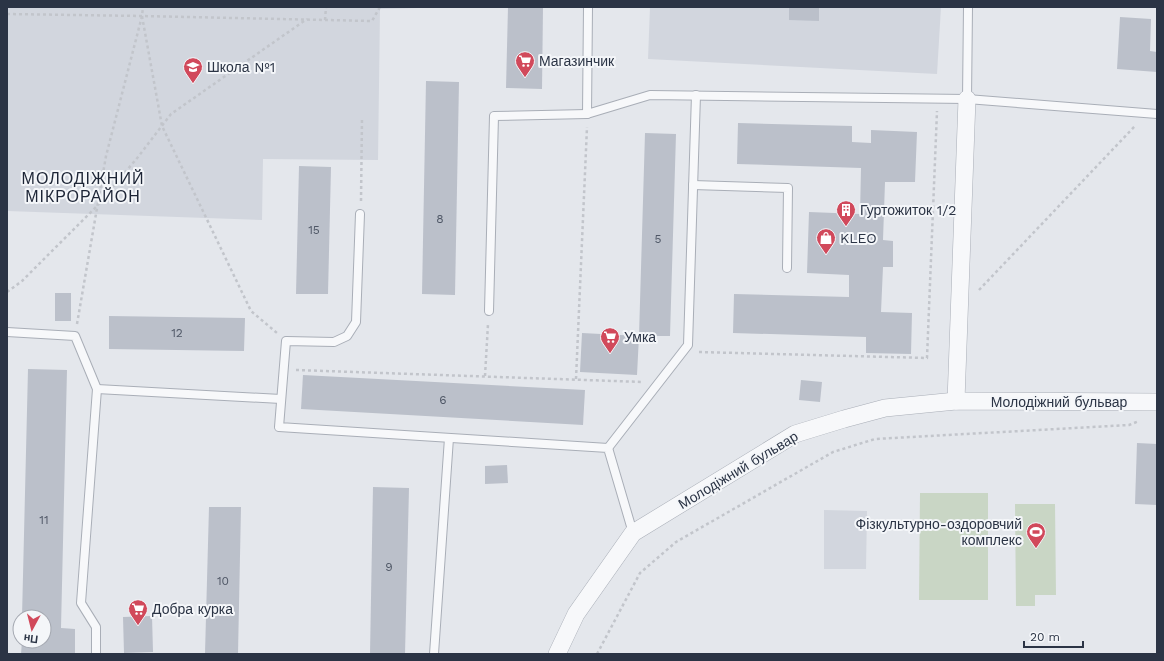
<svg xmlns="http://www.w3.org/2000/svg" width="1164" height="661" viewBox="0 0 1164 661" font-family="'Work Sans',sans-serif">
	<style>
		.built { fill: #d2d6de }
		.green { fill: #c9d6c5 }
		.building { fill: #bbc0ca }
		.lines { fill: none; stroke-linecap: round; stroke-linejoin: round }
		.service-casing { stroke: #a9aeb7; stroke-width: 10 }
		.minor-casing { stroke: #a9aeb7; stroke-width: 18 }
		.path { stroke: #c2c5cb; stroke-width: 2.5; stroke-dasharray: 3 3; stroke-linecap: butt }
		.service { stroke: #f7f8fa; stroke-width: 8 }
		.minor { stroke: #f7f8fa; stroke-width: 17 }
		.labels { text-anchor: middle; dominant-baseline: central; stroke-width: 4; stroke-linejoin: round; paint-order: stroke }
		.number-label { font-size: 12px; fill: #4f5766 }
		.poi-label { font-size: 14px; fill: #2b3445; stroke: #f4f6f9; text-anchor: start }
		.street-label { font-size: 14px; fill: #2b3445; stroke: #f4f6f9 }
		.quarter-label { font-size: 16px; letter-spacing: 1px; fill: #1d2536; stroke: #f4f6f9 }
	</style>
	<rect width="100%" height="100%" fill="#e4e7ec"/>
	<!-- built -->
	<g class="built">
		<path d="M7,7h449l-76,2 -2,151 -115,-1 -1,61 -255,-9z"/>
		<path d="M650,7h291l-4,67 -289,-15z"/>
		<path d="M824,510l43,1 -1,58h-42z"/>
	</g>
	<!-- green -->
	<g class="green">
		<path d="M920,493h68v107h-69z"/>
		<path d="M1015,504h40l1,91h-21v11h-19z"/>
	</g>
	<!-- building -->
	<g class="building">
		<path d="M508,7h35l-1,82 -36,-1z"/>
		<path d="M789,7h30v14l-30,-1z"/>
		<path d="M1120,17l31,2 -1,32 7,1v20l-40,-3z"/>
		<path d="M426,81l33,1 -4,213 -33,-1z"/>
		<path d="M738,123l114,3v16l19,1v-13l46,2 -2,50h-30l-2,58 10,1v26h-10l-2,45 31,1 -1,41 -45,-1v-16l-133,-4 1,-39 115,3v-22l-42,-2 2,-61 51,2 1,-46 -124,-4z"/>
		<path d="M645,133l31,1 -6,202h-31l-2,39 -57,-3 2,-39 57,3z"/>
		<path d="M299,166l32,1 -3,127h-32z"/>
		<rect x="55" y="293" width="16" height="28"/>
		<path d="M109,316l136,2 -1,33 -135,-2z"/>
		<path d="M28,369l39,1 -6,258 14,1v25h-54l1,-13h22v-24h-22z"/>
		<path d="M303,375l282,15 -2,35 -282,-16z"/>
		<path d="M801,380l21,2 -2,20 -21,-2z"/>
		<path d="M1137,443l20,1v61l-22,-1z"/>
		<path d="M507,465l1,18 -23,1v-18z"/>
		<path d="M373,487l36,1 -4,166h-35z"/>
		<path d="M209,507h32l-3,147h-33z"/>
		<path d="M152,616l1,36 -29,1 -1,-36z"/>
	</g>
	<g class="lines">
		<defs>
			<g id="service">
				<path d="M588,7l-1,107 63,-19 317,4 190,15"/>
				<path d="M967,99l1,-92"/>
				<path d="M693,185l95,3 -1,80"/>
				<path d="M360,214l-4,108 -9,14 -13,6 -48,-1 -7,86 329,21 25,85"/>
				<path d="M489,311l5,-195 93,-2"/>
				<path d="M7,332l68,4 22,53 -16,214 15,24v27"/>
				<path d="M97,389l184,10"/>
				<path d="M608,448l80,-103 8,-250"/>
				<path d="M434,654l15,-216"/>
			</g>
			<g id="minor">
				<path d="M956,401l11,-302"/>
				<path d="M557,654l19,-40 57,-81 162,-99 49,-15 41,-11 71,-7 201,1"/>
			</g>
		</defs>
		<!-- service casing -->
		<use href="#service" class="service-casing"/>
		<!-- minor casing -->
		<use href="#minor" class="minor-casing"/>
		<!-- path -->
		<g class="path">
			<path d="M7,14l135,2 230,5 8,-14"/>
			<path d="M142,16l20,110 89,185 26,22"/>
			<path d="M325,20l1,-13"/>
			<path d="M361,201l1,-83"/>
			<path d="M979,290l156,-164"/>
			<path d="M7,292l15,-11 75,-75 41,-49 33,-43 136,-95"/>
			<path d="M77,324l29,-168 36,-140 1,-9"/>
			<path d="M699,352l228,6 10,-247"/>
			<path d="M296,370l347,12"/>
			<path d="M485,376l3,-52"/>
			<path d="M576,379l11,-252"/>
			<path d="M597,654l43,-81 36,-31 157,-90 42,-13 254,-14 10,-4"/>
		</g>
		<!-- service -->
		<use href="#service" class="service"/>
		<!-- minor -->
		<use href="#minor" class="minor"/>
	</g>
	<!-- icons -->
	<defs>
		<symbol id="supermarket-pin" viewBox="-11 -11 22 30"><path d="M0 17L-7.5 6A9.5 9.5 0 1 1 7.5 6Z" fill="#d1495b" stroke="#f4f6f9"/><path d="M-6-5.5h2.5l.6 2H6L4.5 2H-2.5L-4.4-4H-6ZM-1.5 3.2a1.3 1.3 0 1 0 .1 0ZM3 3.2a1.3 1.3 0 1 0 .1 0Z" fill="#fff"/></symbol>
		<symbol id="school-pin" viewBox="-11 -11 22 30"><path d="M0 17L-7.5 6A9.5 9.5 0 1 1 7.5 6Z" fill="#d1495b" stroke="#f4f6f9"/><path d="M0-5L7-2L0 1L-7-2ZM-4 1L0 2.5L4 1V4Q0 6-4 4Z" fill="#fff"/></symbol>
		<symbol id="building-pin" viewBox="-11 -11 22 30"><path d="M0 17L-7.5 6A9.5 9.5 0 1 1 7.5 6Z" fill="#d1495b" stroke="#f4f6f9"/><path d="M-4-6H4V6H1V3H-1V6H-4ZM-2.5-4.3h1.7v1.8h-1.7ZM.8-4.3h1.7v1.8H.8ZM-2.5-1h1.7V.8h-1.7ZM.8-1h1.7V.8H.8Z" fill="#fff"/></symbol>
		<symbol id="shop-pin" viewBox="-11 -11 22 30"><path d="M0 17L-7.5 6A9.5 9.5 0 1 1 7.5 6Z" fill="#d1495b" stroke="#f4f6f9"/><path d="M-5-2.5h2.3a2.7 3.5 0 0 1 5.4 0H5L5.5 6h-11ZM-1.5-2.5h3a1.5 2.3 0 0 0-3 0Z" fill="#fff"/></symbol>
		<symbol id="stadium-pin" viewBox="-11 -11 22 30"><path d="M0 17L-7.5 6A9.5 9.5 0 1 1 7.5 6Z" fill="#d1495b" stroke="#f4f6f9"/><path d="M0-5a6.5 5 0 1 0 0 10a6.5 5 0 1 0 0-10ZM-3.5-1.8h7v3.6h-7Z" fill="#fff"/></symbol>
	</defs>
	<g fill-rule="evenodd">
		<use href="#supermarket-pin" x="514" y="50" width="22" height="30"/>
		<use href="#school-pin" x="182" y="56" width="22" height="30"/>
		<use href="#building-pin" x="835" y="199" width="22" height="30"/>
		<use href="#shop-pin" x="815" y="227" width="22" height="30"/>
		<use href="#supermarket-pin" x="599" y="326" width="22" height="30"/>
		<use href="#stadium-pin" x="1025" y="521" width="22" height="30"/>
		<use href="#supermarket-pin" x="127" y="598" width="22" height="30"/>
	</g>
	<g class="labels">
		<!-- number labels -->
		<g class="number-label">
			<text x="440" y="219">8</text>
			<text x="314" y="230">15</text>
			<text x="658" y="239">5</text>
			<text x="177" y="333">12</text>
			<text x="443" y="400">6</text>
			<text x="44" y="520">11</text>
			<text x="389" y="567">9</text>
			<text x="223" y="581">10</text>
		</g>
		<!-- poi labels -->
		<g class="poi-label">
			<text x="539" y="61">Магазинчик</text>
			<text x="207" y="67">Школа №1</text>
			<text x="860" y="210">Гуртожиток 1/2</text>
			<text x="840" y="238">KLEO</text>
			<text x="624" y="337">Умка</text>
			<text x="1022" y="524" text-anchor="end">Фізкультурно-оздоровчий<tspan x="1022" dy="16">комплекс</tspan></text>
			<text x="152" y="609">Добра курка</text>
		</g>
		<!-- street labels -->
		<g class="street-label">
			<text x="1059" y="402">Молодіжний бульвар</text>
			<text transform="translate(738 470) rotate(-31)">Молодіжний бульвар</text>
		</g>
		<!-- quarter labels -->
		<g class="quarter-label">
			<text x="83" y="178">МОЛОДІЖНИЙ<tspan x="83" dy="18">МІКРОРАЙОН</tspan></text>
		</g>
	</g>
	<!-- border -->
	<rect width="1164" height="661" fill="none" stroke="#2b3445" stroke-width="16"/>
	<!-- north arrow -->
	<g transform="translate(32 629) rotate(187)"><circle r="19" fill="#f4f6f9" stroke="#a4a8b1"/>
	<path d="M0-3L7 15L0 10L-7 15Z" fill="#d1495b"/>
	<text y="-6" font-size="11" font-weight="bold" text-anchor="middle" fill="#2b3445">Пн</text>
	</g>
	<!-- scale -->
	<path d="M1024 641v6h59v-6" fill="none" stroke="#2b3445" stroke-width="2"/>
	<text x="1030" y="641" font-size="12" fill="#2b3445" stroke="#f4f6f9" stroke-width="3" paint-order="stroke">20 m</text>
</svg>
